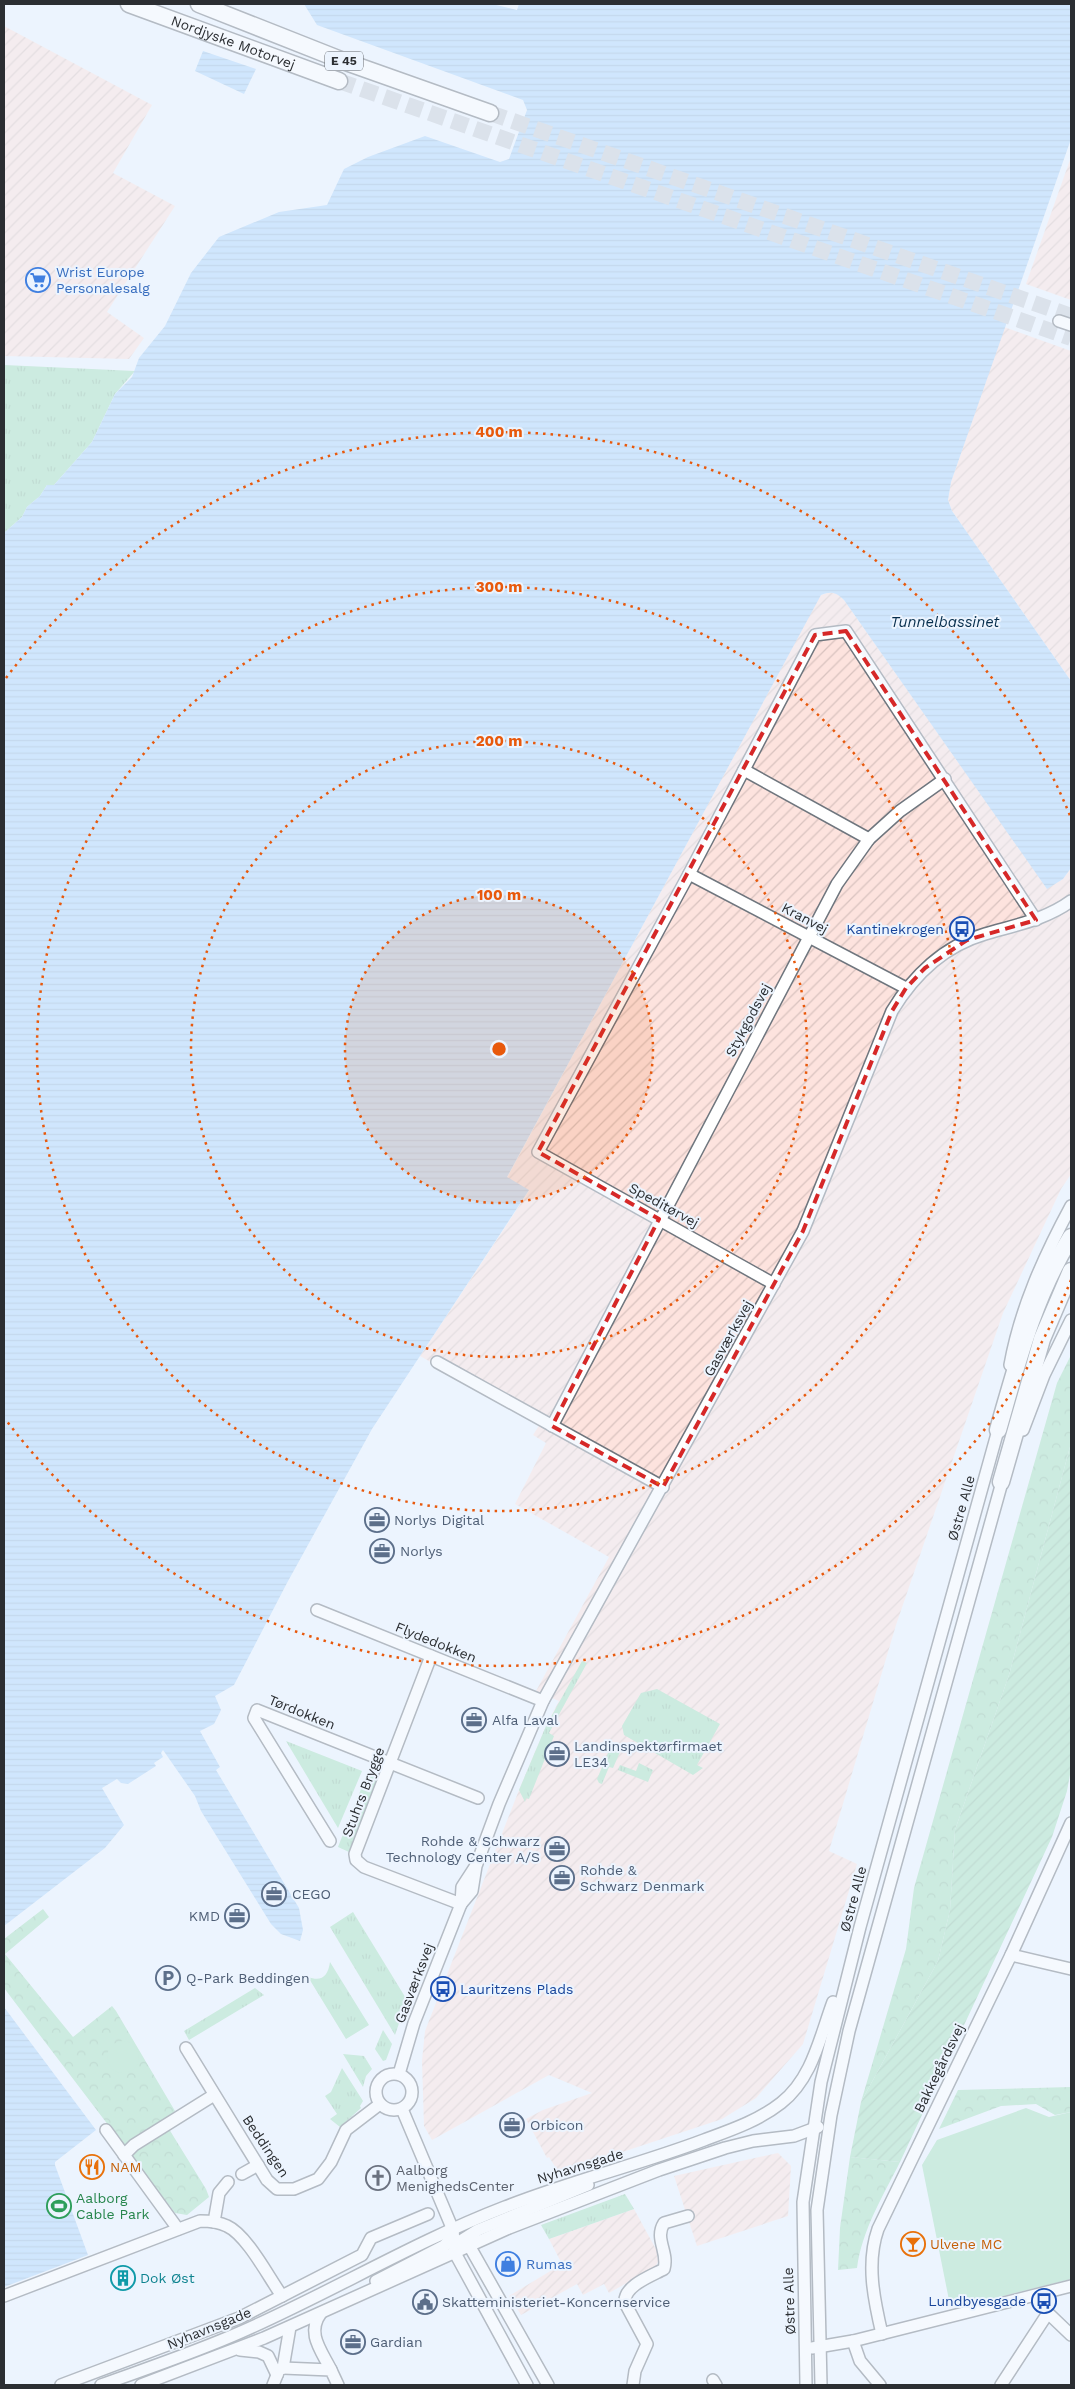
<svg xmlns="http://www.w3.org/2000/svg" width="1075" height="2389" viewBox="0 0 1075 2389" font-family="'Work Sans',sans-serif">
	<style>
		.industrial { fill: url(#industrial-furrows) }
		.grass { fill: url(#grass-tufts) }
		.forest { fill: url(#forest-crowns) }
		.garden { fill: url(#garden-furrows) }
		.pitch { fill: #a4dfbc }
		.water { fill: url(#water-rules) }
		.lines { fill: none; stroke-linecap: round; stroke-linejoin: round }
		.highway-tunnel { stroke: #c5ccd5; stroke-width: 16; stroke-dasharray: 16 8; stroke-linecap: butt }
		.minor-casing { stroke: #6f767e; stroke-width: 14 }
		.highway-casing { stroke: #6f767e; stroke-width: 19 }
		.minor { stroke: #fff; stroke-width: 11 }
		.highway { stroke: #fff; stroke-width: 16 }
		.marked { fill: none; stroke: #d62828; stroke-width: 4; stroke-dasharray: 10 6; stroke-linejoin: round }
		.ring { fill: none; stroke: #e8590c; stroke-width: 2.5; stroke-dasharray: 2.5 5 }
		.labels { text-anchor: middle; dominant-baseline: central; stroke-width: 4; stroke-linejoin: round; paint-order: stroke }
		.shield { fill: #ecf4fe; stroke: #65696f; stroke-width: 1 }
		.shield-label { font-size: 12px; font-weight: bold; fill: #2b2e32 }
		.street-label { font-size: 14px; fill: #2b2e32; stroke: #ecf4fe }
		.shop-label { font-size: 14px; fill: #366cbe; stroke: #ecf4fe; text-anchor: start }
		.transit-label { font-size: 14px; fill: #164399; stroke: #ecf4fe; text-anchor: end }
		.service-label { font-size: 14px; fill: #4e5e75; stroke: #ecf4fe; text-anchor: start }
		.food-label { font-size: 14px; fill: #c56008; stroke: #ecf4fe; text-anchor: start }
		.worship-label { font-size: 14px; fill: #5b616d; stroke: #ecf4fe; text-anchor: start }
		.leisure-label { font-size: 14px; fill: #27864d; stroke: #ecf4fe; text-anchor: start }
		.culture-label { font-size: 14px; fill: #0d838f; stroke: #ecf4fe; text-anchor: start }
		.water-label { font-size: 15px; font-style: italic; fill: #052d4c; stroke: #ecf4fe }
		.centre { fill: #e8590c; stroke: #ecf4fe; stroke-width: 2.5 }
		.ring-label { font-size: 15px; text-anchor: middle; font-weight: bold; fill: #e8590c; stroke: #ecf4fe; stroke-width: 4; stroke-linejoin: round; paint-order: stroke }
	</style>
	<defs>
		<pattern id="industrial-furrows" width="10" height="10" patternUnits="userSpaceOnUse" patternTransform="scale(1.25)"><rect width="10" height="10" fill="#fde3de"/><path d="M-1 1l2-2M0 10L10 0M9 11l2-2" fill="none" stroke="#d9c3bf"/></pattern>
		<pattern id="grass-tufts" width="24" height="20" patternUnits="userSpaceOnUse" patternTransform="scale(1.25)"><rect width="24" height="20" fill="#a4dfbc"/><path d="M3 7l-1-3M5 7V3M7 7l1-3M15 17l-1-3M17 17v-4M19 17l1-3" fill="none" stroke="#8dc0a2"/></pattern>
		<pattern id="forest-crowns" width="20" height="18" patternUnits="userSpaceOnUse" patternTransform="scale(1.25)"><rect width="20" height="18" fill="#a4dfbc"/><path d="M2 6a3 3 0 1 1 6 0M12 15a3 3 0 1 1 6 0" fill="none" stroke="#8dc0a2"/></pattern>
		<pattern id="garden-furrows" width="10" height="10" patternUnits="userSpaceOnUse" patternTransform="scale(1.25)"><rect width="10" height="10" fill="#a4dfbc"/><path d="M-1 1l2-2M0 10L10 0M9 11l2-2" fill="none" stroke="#8dc0a2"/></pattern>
		<pattern id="water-rules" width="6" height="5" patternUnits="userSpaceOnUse" patternTransform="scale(1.25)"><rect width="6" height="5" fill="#add6fd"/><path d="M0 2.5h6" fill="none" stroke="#95b8d9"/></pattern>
	</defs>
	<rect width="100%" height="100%" fill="#ecf4fe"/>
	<!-- industrial -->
	<g class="industrial">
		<path d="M4,26l148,79 -39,68 62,33 -68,106 37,26 -15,21 -125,-3z"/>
		<path d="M1071,157v143l-45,-16z"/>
		<path d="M1004,327l67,24v330l-119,-170 -4,-11 3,-18z"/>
		<path d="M830,592l8,2 6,6 203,288 16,-9 8,-11v306l-10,15 -58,124 -107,312 -67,226 28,13 -54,180 -47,54 -34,21 -163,54 -10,-16 -2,1 -21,-39 17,-9 49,-17 -43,-18 -117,65 -8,-14 -2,-65 3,-30 94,-241 27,-64 13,-25 -23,-10 73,-134 -94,-53 31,-61 -13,-8 7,-11 -120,-68 109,-165 -22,-13 310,-577 4,-6z"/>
		<path d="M778,2153l13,13 -3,50 -91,30 -23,-70z"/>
		<path d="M634,2209l23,42 1,11 -3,5 -46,26 -5,-9 -21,11 -6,-11 -56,31 -12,-19 53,-32 -13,-25z"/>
	</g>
	<!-- grass -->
	<g class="grass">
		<path d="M4,365l131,6 -20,23 -23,48 -38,43h-7l-7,11 -13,11 -5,10 -18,16z"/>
		<path d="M582,1661l5,2 -38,70 5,3 -25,63 -3,-1 -1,4 -6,-12 27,-64z"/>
		<path d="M657,1689l63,35 -23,41 6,3 -10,7 -69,-40 -2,-9 19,-33z"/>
		<path d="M286,1741l76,30 -24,57z"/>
		<path d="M615,1749l5,3 -7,16 -4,-1 -7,17 -3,-1 -2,-4 11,-26z"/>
		<path d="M639,1763l14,7 -5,12 -30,-12 2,-5 16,6z"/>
		<path d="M367,1774l11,4 -29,74 -11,-5z"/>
		<path d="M353,1912l54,88 -12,35 -65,-108z"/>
		<path d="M330,1962l39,63 -23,14 -38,-62c14,5 20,-1 22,-15z"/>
		<path d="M255,1988l9,7 -75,45 -5,-9z"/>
		<path d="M383,2030l9,14 -6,16 -3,1 -8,-12z"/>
		<path d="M343,2054l21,2 8,13 -6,7 -3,11z"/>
		<path d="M342,2068l21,33 -3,5 1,2 -21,19 -10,-8 7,-5 -12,-18 6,-4z"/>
		<path d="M625,2194l9,15 -85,30 -8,-14z"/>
	</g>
	<!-- forest -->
	<g class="forest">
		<path d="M1071,1355v88l-62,232 -54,155 -5,80 -12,51 -77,141 45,-153 8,-61 143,-505z"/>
		<path d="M43,1909l6,8 -44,37 68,83 39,-31 4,5 59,100 -11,10 42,68 3,8 -22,18 -12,-2 -171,-225v-49z"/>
		<path d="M1071,2087v25l-16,3 -19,-11 -35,2 -62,23 19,-39z"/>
		<path d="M850,2157l50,5c-17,34 -38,68 -43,106l-19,2 2,-42z"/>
	</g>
	<!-- garden -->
	<path class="garden" d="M1071,1443v326l-4,22 -15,46 -152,325 -50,-5 11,-55 77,-141 12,-51 5,-80 54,-155z"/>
	<!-- pitch -->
	<g class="pitch">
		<circle cx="123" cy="2057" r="16"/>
		<path d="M1026,2108l23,9 22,-5v167l-111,28 -11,-7 -27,-135 15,-25z"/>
	</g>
	<!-- water -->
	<g class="water">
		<path d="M304,4h188l25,6 2,-6h552v135l-120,343 -3,18 4,11 119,170v187l-8,11 -16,10 -203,-289c-8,-8 -13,-9 -23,-5l-314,582 22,13 -157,239 -85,154 -53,102 -19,11 6,14 -7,14 -14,7 20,36 -4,3 83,138 4,22 -3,11 -19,-7 -10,-10 -70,-113 -6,-15 -32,-46 -2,3 2,4 -9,6 2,3 -28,18 -7,-1 -4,-4 -15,9 22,37 -19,23 -101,78v-1393l18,-16 5,-10 13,-11 7,-11h7l38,-43 23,-48 17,-17 7,-19 26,-32 26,-53 28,-36 60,-25 48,-7 17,-36 24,-12 57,-21 75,26 9,-3 18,-49 -4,-10 -206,-75z"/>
		<path d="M203,51l53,18 -12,25 -49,-23z"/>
		<path d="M4,2007l92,123 -41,32v3l33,90 -84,32z"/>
	</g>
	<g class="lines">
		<!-- highway-tunnel -->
		<g class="highway-tunnel">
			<path d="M339,81l732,257"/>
			<path d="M490,113l581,203"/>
		</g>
		<defs>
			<g id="minor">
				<path d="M1059,321l12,4"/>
				<path d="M744,770l125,69"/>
				<path d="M689,874l217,114"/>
				<path d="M774,1284l-236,-132 151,-278 126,-239 31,-4 190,289"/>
				<path d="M437,1362l226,125"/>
				<path d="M1010,1365c10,-56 34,-109 61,-159"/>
				<path d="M552,1426l285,-542 32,-45 31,-28 45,-32"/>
				<path d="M1023,1430l21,-55 27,-55"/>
				<path d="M317,1610l226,91"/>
				<path d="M431,1656l-76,198 1,6 8,7 97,37"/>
				<path d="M330,1841l-76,-123 3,-8 221,88"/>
				<path d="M461,1904l11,-13 4,-25 23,-62 44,-103 260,-470 89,-220c21,-35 52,-65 93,-77 30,-9 60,-14 86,-33"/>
				<path d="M1011,1955l60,14"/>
				<path d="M186,2048l81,132 10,9h17l24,-10 13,-17 15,-32 34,-26"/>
				<circle cx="394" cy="2092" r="18"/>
				<path d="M399,2074l15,-51 47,-119 1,-17 13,-20"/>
				<path d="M402,2109l51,121 2,23 72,132"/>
				<path d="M106,2130l72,99"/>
				<path d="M124,2155l10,-10 80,-50"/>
				<path d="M242,2174l16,-9"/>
				<path d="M214,2222l5,-29 9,-11"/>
				<path d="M466,2240l82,145"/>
				<path d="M455,2251l4,-9 19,-12 110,-45"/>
				<path d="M376,2281l68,-35 5,-5 4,-9"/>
				<path d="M4,2296l196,-75c9,0 19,1 27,5 20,9 42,52 55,70"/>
				<path d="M321,2313c-15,20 0,37 10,57"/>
				<path d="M882,2334c-8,-34 -16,-71 -4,-105l133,-274 60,-132"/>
				<path d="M853,2341l7,20 20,24"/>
				<path d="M812,2348l41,-7 218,-55"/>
				<path d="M240,2350l19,2 9,4 9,19"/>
				<path d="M283,2368l48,2 7,15"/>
				<path d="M713,2380l3,5"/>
				<path d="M61,2385l178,-67 119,-61 4,-2 9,-17 57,-24"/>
				<path d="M101,2385c47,-17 95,-33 140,-53 89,-39 173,-90 264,-125 65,-26 133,-42 199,-67 27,-10 54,-19 77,-37 31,-24 39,-66 52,-101"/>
				<path d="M141,2385l123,-47 245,-110 150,-58 66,-22 28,-7 41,-5 24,-9"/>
				<path d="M273,2385l6,-15 4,-2 7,-41"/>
				<path d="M633,2385l2,-14 12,-27 -22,-41c-2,-17 26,-27 39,-34 5,-17 -10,-30 0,-46l24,-7"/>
				<path d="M806,2385l-3,-183 18,-120 39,-155 140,-504"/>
				<path d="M821,2385l-4,-175 14,-95 18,-84 155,-556"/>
				<path d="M1001,2385l47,-72 23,22"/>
			</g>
			<g id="highway">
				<path id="s1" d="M129,4l210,77"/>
				<path d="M199,4l147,58 144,51"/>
				<path d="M998,1430c19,-66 36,-134 73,-193"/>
				<path d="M1001,1482l41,-143 29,-68"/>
			</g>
		</defs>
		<!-- minor casing -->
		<use href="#minor" class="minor-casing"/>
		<!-- highway casing -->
		<use href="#highway" class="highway-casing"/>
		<!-- minor -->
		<use href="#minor" class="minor"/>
		<!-- highway -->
		<use href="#highway" class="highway"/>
	</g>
	<!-- marked area -->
	<path d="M0 0H1075V2389H0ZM846,631l190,289 -69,20 -42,28 -19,20 -14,23 -89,220 -140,256 -111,-61 107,-207 -121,-67 277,-517z" fill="#ecf4fe" fill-opacity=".55" fill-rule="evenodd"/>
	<path class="marked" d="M846,631l190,289 -69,20 -42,28 -19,20 -14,23 -89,220 -140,256 -111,-61 107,-207 -121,-67 277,-517z"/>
	<!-- distance rings -->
	<circle cx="499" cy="1049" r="154" fill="#e8590c" fill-opacity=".12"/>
	<g class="ring">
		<circle cx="499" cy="1049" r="154"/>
		<circle cx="499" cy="1049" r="308"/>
		<circle cx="499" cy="1049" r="462"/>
		<path d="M1071 1280A617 617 0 0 1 6 1420M6 678A617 617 0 0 1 1071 818"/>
	</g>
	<!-- icons -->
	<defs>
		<symbol id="supermarket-ring" viewBox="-11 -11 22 22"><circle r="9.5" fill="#ecf4fe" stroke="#3f7fe0" stroke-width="1.5"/><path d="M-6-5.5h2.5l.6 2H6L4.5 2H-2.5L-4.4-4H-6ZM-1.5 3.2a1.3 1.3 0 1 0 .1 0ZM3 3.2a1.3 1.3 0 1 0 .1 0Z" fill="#3f7fe0"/></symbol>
		<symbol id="bus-ring" viewBox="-11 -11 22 22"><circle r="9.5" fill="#ecf4fe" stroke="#1a4fb4" stroke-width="1.5"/><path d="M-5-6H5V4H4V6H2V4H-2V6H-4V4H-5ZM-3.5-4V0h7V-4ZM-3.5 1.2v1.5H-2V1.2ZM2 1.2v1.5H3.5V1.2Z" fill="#1a4fb4"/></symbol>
		<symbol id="office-ring" viewBox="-11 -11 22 22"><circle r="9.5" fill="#ecf4fe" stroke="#5c6f8a" stroke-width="1.5"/><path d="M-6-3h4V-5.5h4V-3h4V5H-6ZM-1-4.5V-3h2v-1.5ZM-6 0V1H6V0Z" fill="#5c6f8a"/></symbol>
		<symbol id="parking-ring" viewBox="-11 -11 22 22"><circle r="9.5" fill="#ecf4fe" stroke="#5c6f8a" stroke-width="1.5"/><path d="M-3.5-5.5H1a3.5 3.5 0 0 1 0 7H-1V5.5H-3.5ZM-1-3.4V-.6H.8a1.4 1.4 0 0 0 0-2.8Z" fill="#5c6f8a"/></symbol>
		<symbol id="restaurant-ring" viewBox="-11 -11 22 22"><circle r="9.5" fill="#ecf4fe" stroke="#e8710a" stroke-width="1.5"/><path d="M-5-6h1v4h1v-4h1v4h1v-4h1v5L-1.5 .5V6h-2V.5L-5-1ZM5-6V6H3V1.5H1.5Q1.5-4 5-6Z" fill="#e8710a"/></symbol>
		<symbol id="church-ring" viewBox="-11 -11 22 22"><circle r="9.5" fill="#ecf4fe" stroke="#6b7280" stroke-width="1.5"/><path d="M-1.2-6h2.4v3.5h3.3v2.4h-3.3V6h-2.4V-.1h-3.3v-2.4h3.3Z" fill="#6b7280"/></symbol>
		<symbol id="stadium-ring" viewBox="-11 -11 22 22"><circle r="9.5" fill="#ecf4fe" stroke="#2e9e5b" stroke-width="1.5"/><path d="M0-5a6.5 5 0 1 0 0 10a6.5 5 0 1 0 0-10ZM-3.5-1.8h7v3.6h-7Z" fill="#2e9e5b"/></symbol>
		<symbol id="bar-ring" viewBox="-11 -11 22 22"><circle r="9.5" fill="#ecf4fe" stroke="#e8710a" stroke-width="1.5"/><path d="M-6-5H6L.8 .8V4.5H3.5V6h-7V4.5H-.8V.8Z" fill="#e8710a"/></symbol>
		<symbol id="shop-ring" viewBox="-11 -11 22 22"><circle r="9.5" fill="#ecf4fe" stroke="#3f7fe0" stroke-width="1.5"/><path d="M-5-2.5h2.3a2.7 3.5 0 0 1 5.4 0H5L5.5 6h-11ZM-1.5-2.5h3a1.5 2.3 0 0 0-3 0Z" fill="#3f7fe0"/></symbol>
		<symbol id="building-ring" viewBox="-11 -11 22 22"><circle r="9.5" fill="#ecf4fe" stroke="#0f9aa8" stroke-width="1.5"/><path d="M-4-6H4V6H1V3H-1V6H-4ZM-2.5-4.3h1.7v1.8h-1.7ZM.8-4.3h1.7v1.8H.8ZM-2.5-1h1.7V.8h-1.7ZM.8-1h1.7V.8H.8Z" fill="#0f9aa8"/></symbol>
		<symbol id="civic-ring" viewBox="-11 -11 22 22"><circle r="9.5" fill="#ecf4fe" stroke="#5c6f8a" stroke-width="1.5"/><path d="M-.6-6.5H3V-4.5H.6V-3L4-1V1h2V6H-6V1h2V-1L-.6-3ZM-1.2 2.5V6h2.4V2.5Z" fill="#5c6f8a"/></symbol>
	</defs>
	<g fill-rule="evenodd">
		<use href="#supermarket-ring" x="24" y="266" width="28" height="28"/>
		<use href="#bus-ring" x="948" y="915" width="28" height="28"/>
		<use href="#office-ring" x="363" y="1506" width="28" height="28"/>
		<use href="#office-ring" x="368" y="1537" width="28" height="28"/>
		<use href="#office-ring" x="460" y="1706" width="28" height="28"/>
		<use href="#office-ring" x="543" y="1740" width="28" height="28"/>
		<use href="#office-ring" x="543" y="1835" width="28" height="28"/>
		<use href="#office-ring" x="548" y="1864" width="28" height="28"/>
		<use href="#office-ring" x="260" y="1880" width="28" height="28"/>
		<use href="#office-ring" x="223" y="1902" width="28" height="28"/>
		<use href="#parking-ring" x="154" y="1964" width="28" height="28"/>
		<use href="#bus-ring" x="429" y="1975" width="28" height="28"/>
		<use href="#office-ring" x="498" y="2111" width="28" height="28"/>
		<use href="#restaurant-ring" x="78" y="2153" width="28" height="28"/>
		<use href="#church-ring" x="364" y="2164" width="28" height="28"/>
		<use href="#stadium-ring" x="45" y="2192" width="28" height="28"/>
		<use href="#bar-ring" x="899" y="2230" width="28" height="28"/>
		<use href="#shop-ring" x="494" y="2250" width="28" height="28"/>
		<use href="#building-ring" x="109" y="2264" width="28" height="28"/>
		<use href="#bus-ring" x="1030" y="2287" width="28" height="28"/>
		<use href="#civic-ring" x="411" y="2288" width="28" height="28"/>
		<use href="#office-ring" x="339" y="2328" width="28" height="28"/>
	</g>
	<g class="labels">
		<!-- shield labels -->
		<rect class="shield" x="325" y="51.5" width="38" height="19" rx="4"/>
		<g class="shield-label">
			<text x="344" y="61">E 45</text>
		</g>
		<!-- street labels -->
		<g class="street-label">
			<text stroke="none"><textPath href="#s1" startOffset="111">Nordjyske Motorvej</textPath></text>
			<text transform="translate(805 918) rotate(28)">Kranvej</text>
			<text transform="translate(748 1020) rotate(-62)">Stykgodsvej</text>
			<text transform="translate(664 1205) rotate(29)">Speditørvej</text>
			<text transform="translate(728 1338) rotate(-61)">Gasværksvej</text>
			<text transform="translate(961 1508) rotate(-74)">Østre Alle</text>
			<text transform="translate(436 1642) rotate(22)">Flydedokken</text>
			<text transform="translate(302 1712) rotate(22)">Tørdokken</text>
			<text transform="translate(363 1792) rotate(-69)">Stuhrs Brygge</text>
			<text transform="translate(853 1899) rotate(-75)">Østre Alle</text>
			<text transform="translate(414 1983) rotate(-69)">Gasværksvej</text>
			<text transform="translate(939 2068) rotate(-64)">Bakkegårdsvej</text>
			<text transform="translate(266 2146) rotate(56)">Beddingen</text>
			<text transform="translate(580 2166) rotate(-17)">Nyhavnsgade</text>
			<text transform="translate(789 2301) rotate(-92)">Østre Alle</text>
			<text transform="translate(209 2328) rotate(-22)">Nyhavnsgade</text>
		</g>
		<!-- shop labels -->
		<g class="shop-label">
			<text x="56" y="272">Wrist Europe<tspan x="56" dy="16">Personalesalg</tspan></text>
			<text x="526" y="2264">Rumas</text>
		</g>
		<!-- transit labels -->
		<g class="transit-label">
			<text x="944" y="929">Kantinekrogen</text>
			<text x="460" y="1989" text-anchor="start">Lauritzens Plads</text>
			<text x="1026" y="2301">Lundbyesgade</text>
		</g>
		<!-- service labels -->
		<g class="service-label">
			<text x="394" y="1520">Norlys Digital</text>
			<text x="400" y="1551">Norlys</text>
			<text x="492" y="1720">Alfa Laval</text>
			<text x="574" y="1746">Landinspektørfirmaet<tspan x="574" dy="16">LE34</tspan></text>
			<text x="540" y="1841" text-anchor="end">Rohde &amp; Schwarz<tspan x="540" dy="16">Technology Center A/S</tspan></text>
			<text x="580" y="1870">Rohde &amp;<tspan x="580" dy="16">Schwarz Denmark</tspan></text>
			<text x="292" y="1894">CEGO</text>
			<text x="220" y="1916" text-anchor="end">KMD</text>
			<text x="186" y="1978">Q-Park Beddingen</text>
			<text x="530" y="2125">Orbicon</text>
			<text x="442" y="2302">Skatteministeriet-Koncernservice</text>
			<text x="370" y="2342">Gardian</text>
		</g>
		<!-- food labels -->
		<g class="food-label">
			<text x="110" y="2167">NAM</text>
			<text x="930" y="2244">Ulvene MC</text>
		</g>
		<!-- worship labels -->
		<g class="worship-label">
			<text x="396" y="2170">Aalborg<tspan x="396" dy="16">MenighedsCenter</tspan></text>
		</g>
		<!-- leisure labels -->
		<g class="leisure-label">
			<text x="76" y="2198">Aalborg<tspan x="76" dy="16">Cable Park</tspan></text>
		</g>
		<!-- culture labels -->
		<g class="culture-label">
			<text x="140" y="2278">Dok Øst</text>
		</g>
		<!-- water labels -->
		<g class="water-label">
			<text x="945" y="622">Tunnelbassinet</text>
		</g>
	</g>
	<circle cx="499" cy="1049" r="8" class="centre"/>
	<g class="ring-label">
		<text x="499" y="437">400 m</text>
		<text x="499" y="592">300 m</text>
		<text x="499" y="746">200 m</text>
		<text x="499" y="900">100 m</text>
	</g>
	<!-- border -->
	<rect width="1075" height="2389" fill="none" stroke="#2b2e32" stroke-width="10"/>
</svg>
